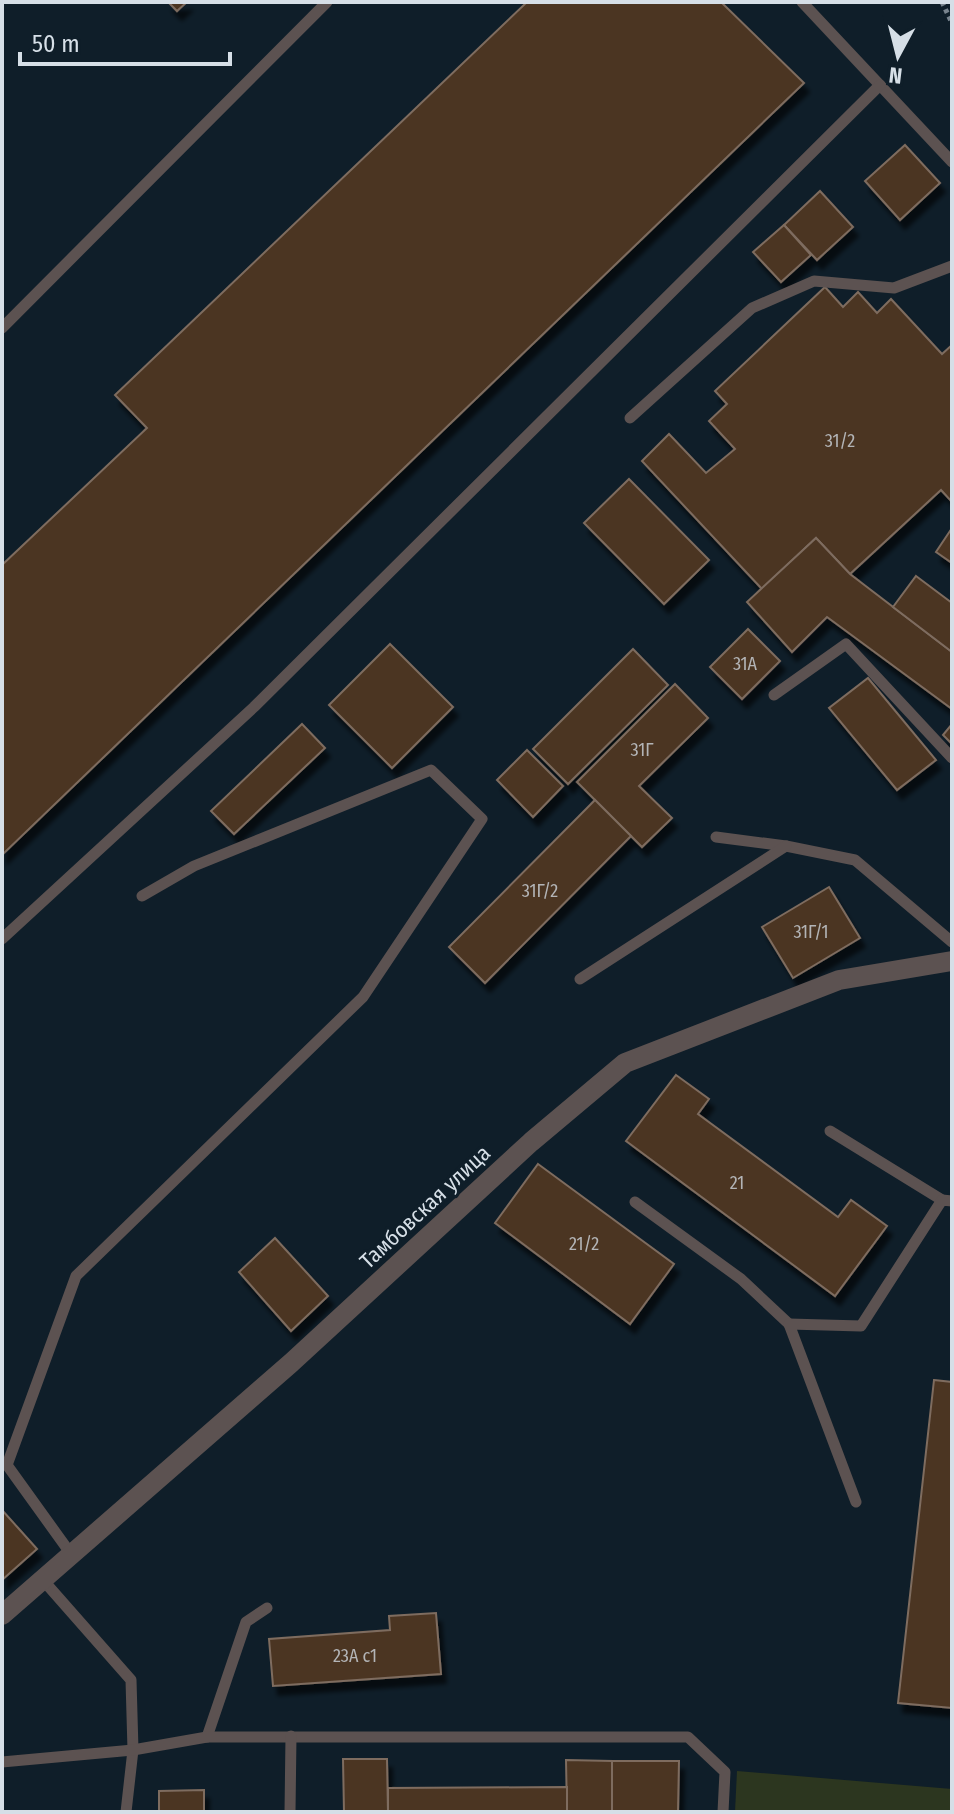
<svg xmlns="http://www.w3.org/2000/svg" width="954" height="1814" viewBox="0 0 954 1814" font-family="'Fira Sans Condensed',sans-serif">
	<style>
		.green { fill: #2c361f }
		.building { fill: #4b3523; stroke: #7e6c5f; stroke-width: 2; filter: url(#shadow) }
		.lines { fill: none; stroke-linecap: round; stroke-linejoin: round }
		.path { stroke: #78838d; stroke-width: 5; stroke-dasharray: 4 4; stroke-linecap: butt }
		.lane { stroke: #5c5251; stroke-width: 11 }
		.street { stroke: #5c5251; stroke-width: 20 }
		.labels { text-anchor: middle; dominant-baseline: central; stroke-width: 6; stroke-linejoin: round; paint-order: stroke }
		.number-label { font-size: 18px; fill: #b3b4b6 }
		.street-label { font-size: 22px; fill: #d6dfe7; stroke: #0f1e29 }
	</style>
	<defs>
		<filter id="shadow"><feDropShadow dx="5" dy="9" stdDeviation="2" flood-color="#0009"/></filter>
	</defs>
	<rect width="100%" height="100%" fill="#0f1e29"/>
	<!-- green -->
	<path class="green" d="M737,1771l215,18v23h-217z"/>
	<!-- building -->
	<g class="building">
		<path d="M168,2h19l-10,9z"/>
		<path d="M527,2h194l83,81 -802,772v-290l145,-137 -32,-33z"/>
		<path d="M905,145l35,38 -40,37 -35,-39z"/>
		<path d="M820,191l33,36 -36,33 -33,-35z"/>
		<path d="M784,225l27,30 -30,27 -28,-30z"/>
		<path d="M825,287l18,20 15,-15 19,21 14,-14 51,55 10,-9v157l-11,-12 -91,84 -34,-36 -54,51 -120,-128 27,-27 37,39 29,-24 -26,-28 18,-17 -12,-13z"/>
		<path d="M629,479l80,81 -45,44 -80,-81z"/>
		<path d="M952,528v35l-16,-11z"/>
		<path d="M816,538l34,36 102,78v57l-125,-92 -35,35 -45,-50z"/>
		<path d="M916,576l36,27v49l-59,-45z"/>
		<path d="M748,629l32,32 -38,38 -32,-32z"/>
		<path d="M390,644l63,63 -61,61 -63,-63z"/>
		<path d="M633,649l35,36 -100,99 -35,-35z"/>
		<path d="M868,678l68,82 -39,30 -68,-82z"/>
		<path d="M675,684l33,34 -69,68 33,32 -30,29 -65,-65z"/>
		<path d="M302,724l23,24 -91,86 -23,-23z"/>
		<path d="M952,724v20l-9,-9z"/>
		<path d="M527,750l36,36 -30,31 -36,-37z"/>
		<path d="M595,800l36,36 -146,147 -36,-36z"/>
		<path d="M829,887l31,51 -67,40 -31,-51z"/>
		<path d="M676,1075l33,24 -11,15 140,103 13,-17 36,26 -52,70 -209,-155z"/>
		<path d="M538,1164l136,100 -44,60 -135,-101z"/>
		<path d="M275,1238l53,58 -37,35 -52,-59z"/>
		<path d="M934,1380l18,2v326l-54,-5z"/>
		<path d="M2,1510l35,39 -35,31z"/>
		<path d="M436,1613l5,61 -168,12 -4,-47 121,-9 -1,-14z"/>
		<path d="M343,1759h44l1,53h-44z"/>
		<path d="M566,1760l46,1v51h-45z"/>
		<path d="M612,1761h67l-1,51h-66z"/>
		<path d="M567,1787v25h-179v-24z"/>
		<path d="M204,1790v22h-45v-21z"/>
	</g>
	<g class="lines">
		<!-- path -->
		<path class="path" d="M942,2l10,21"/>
		<!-- lane -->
		<g class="lane">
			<path d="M802,2l150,160"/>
			<path d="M2,328l325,-326"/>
			<path d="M630,418l122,-110 62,-27 80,7 58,-22"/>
			<path d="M774,695l72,-51 106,114"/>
			<path d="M716,837l70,9 69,14 97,82"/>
			<path d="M2,939l252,-232 626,-622"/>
			<path d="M580,979l206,-133"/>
			<path d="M830,1131l112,69"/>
			<path d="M635,1202l106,77 48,45"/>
			<path d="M856,1502l-67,-178 72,2 81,-126 10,1"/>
			<path d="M71,1554l-64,-89 69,-189 287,-279 119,-178 -51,-49 -237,96 -52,30"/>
			<path d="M43,1580l88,100 2,70 -7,62"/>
			<path d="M207,1737l39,-115 21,-14"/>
			<path d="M2,1762l131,-12 74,-13h481l37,35 -2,40"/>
			<path d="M290,1812l1,-76"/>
		</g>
		<!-- street -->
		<path class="street" d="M2,1615l289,-252 240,-221 94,-79 214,-83 113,-19"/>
	</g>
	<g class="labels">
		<!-- number labels -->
		<g class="number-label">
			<text x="840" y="441">31/2</text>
			<text x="745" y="664">31А</text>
			<text x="642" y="750">31Г</text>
			<text x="540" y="891">31Г/2</text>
			<text x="811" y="932">31Г/1</text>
			<text x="737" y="1183">21</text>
			<text x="584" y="1244">21/2</text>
			<text x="355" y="1656">23А с1</text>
		</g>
		<!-- street labels -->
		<g class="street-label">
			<text transform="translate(425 1207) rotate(-43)">Тамбовская улица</text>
		</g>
	</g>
	<!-- border -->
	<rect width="954" height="1814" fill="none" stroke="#d6dfe7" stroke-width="8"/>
	<!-- north arrow -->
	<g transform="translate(898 56) rotate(187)" stroke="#0f1e29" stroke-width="6" paint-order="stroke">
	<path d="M0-6L14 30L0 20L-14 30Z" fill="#d6dfe7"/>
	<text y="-12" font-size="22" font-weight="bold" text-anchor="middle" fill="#d6dfe7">N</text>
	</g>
	<!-- scale -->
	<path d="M20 52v12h210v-12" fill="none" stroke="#d6dfe7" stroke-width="4"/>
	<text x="32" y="52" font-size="24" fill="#d6dfe7" stroke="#0f1e29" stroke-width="6" paint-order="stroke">50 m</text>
</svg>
